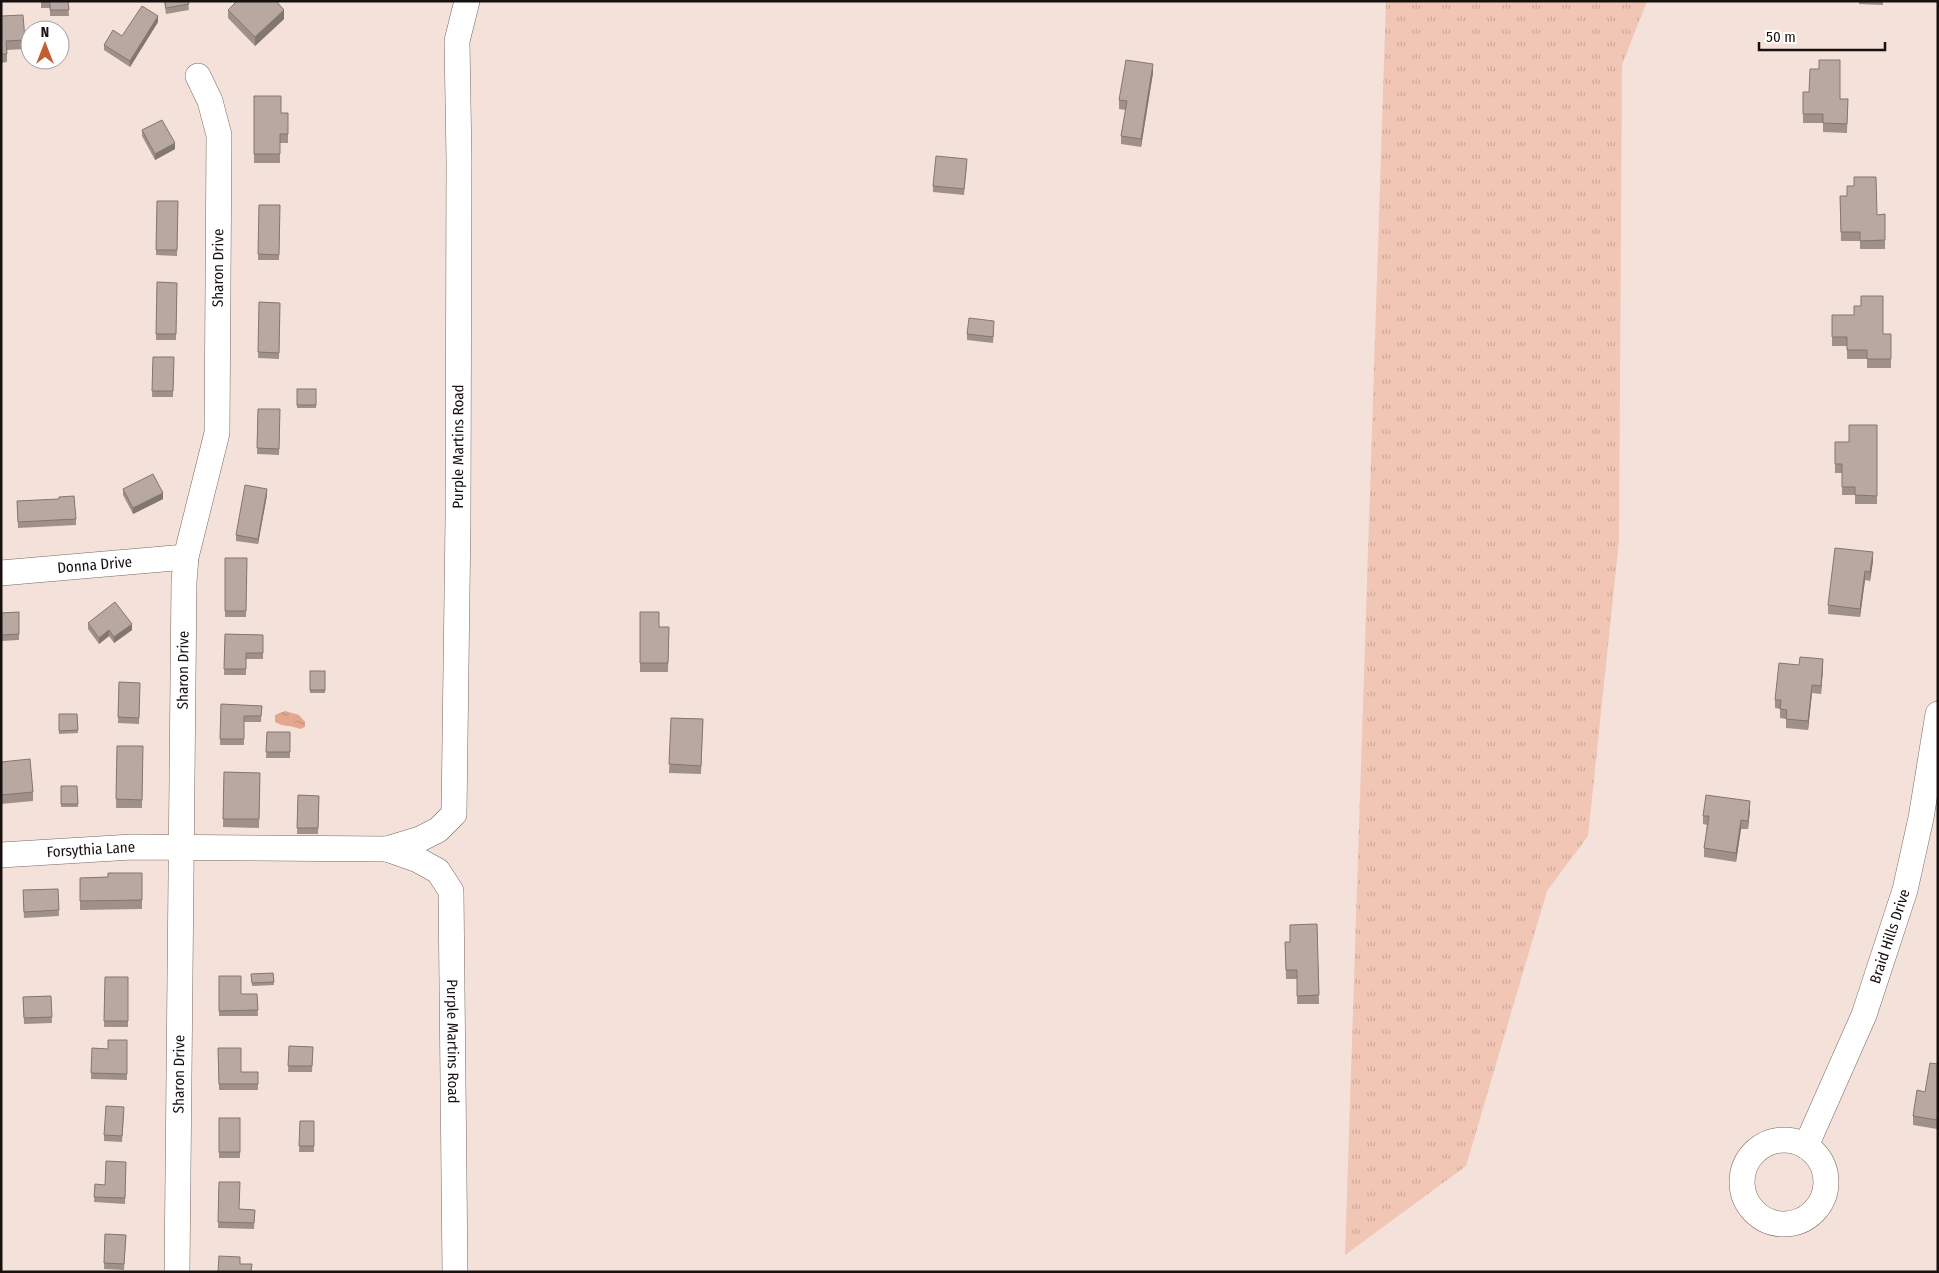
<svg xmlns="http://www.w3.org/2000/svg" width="1939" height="1273" viewBox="0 0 1939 1273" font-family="'Fira Sans Condensed',sans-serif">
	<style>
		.grass { fill: url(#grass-tufts) }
		.water { fill: url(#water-ripples) }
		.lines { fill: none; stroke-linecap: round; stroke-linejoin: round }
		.minor-casing { stroke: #776760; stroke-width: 26 }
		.minor { stroke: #fff; stroke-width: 25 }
		.wall { fill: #9f908a }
		.shaded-wall { fill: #827671 }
		.building { fill: #b9a8a1; stroke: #827671 }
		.labels { text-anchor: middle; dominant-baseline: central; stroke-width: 4; stroke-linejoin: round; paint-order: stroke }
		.street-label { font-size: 15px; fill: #17100e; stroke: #fff }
	</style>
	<defs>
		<pattern id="grass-tufts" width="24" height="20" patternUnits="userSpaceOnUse" patternTransform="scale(1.25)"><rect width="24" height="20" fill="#f1c6b5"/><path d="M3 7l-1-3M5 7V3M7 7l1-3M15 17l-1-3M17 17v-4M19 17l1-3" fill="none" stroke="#cea99a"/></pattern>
		<pattern id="water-ripples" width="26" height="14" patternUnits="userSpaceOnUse" patternTransform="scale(1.25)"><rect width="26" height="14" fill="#e4a78e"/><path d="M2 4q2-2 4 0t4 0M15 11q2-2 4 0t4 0" fill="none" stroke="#c38f79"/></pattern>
	</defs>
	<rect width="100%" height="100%" fill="#f4e1da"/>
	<!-- grass -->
	<path class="grass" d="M1386,1h261l-25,64 -3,476 -31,295 -41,55 -81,275 -121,89z"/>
	<!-- water -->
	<path class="water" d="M285,711l14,4 6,7v5l-5,2c-9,-4 -17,-2 -25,-7v-7z"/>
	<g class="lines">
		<defs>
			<g id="minor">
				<path id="s1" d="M1,573l185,-16"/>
				<path id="s2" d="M387,849l31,11 20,11 13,20 4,381"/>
				<path id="s3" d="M1,855l131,-8 255,2 33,-10 18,-9 16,-16 4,-294 1,-360 -2,-119 10,-40"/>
				<circle cx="1784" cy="1182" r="42"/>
				<path id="s4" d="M1806,1146l58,-131 41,-125 16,-72 17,-104"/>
				<path id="s5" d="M177,1272l7,-690 2,-25 31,-124 2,-298 -9,-34 -12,-25"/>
			</g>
		</defs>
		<!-- minor casing -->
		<use href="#minor" class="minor-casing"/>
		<!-- minor -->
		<use href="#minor" class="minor"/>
	</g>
	<!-- wall -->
	<g class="wall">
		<path d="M41,1h27l1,15h-19v-8h-9z"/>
		<path d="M164,1h24l1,9 -23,4z"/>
		<path d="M233,1h43l8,18 -29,27 -27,-28v-8l7,-7z"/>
		<path d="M1859,1h24v4l-24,-1z"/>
		<path d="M1,16l24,24v9l-18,1v12l-6,1z"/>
		<path d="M158,22l-28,45 -26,-17v-5z"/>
		<path d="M1153,73l-12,74 -20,-3v-8l5,-26 -7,-1v-9z"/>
		<path d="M1803,92l37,7h8l-1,34 -24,-1v-9h-20z"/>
		<path d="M254,96l27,17h7v30h-8v20h-26z"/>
		<path d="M142,130l33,19 -20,11 -13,-24z"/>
		<path d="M967,165l-3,30 -31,-3v-6z"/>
		<path d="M1840,196l37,19 8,-1v35h-25v-8h-19z"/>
		<path d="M157,201h21l-1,55 -21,-1z"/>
		<path d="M259,205h21l-1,55h-21z"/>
		<path d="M157,282l20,1 -1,57h-20z"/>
		<path d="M259,302l21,1 -1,56 -21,-1z"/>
		<path d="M1832,315l51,19h8v34h-24v-9h-20v-13h-15z"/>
		<path d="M994,327l-1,16 -26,-3v-6z"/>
		<path d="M153,357h21l-1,40h-21z"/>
		<rect x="297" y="389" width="19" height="19"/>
		<path d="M258,409h22l-1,46 -22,-1z"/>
		<path d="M1877,425v79h-22v-9h-13v-22h-7v-31h14z"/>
		<path d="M123,489l40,10 -30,15 -10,-19z"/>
		<path d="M267,495l-9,49 -22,-3v-6z"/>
		<path d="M17,501l59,18v6l-58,3z"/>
		<path d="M225,558h22l-1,59h-21z"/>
		<path d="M1873,561l-3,20 -5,-1 -5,37 -32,-3v-9z"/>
		<path d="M19,612v28l-18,1v-28z"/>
		<path d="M640,612l19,15h10l-1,45h-28z"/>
		<path d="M88,623l44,7 -18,13 -5,-7 -10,8 -11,-15z"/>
		<path d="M225,634l38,1v24h-17v16h-22z"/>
		<path d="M1823,668l-2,26 -9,-1 -4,37 -22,-2v-9l-6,-1v-9l-5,-1v-8z"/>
		<rect x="310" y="671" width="15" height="22"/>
		<path d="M119,682l21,1 -1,41 -21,-1z"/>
		<path d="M221,704l41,2 -1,16h-17v23h-24z"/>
		<path d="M59,714h18l1,19 -19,1z"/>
		<path d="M671,718l32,1 -2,55 -32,-1z"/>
		<path d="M267,732h23v26h-24z"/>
		<path d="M117,746h26l-1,62h-26z"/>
		<path d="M1,762l32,30v9l-32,3z"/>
		<path d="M224,772l36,1 -1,55 -36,-1z"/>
		<path d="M61,786h16l1,21h-17z"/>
		<path d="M298,795l21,1 -1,38h-21z"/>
		<path d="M1750,810l-2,19h-7l-5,33 -32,-5v-9l3,-23 -4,-1v-8z"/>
		<path d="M142,873v36l-62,1v-32l28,-1z"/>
		<path d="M58,889l1,27 -35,2 -1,-22z"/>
		<path d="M1317,924l2,80h-22v-25h-11l-1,-37h5z"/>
		<path d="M273,973l1,12 -22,1 -1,-12z"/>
		<path d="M219,976l22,18h16l1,22h-39z"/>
		<path d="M105,977h23v50h-24z"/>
		<path d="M51,996l1,27 -28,1 -1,-27z"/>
		<path d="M127,1040v40l-36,-1 1,-31 16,1z"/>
		<path d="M289,1046l24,1 -1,25h-24z"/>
		<path d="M218,1048l23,24h17v18h-39z"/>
		<path d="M1938,1064v58l-1,7 -24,-4v-9z"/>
		<path d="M124,1113l-2,29 -18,-1v-6z"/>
		<rect x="219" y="1118" width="21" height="40"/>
		<path d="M300,1121h14v31h-15z"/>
		<path d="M126,1162l-1,42 -31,-2 1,-18 10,1z"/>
		<path d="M219,1182l20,27 16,1 -1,19 -36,-1z"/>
		<path d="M105,1234l21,1 -2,35 -20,-1z"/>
	</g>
	<!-- shaded-wall -->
	<g class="shaded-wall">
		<path d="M284,10v9l-29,27v-9z"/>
		<path d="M158,16v6l-28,45v-6z"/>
		<path d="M1153,64v9l-12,74v-8z"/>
		<path d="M175,143v6l-20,11v-6z"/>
		<path d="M267,489v6l-9,49v-5z"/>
		<path d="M163,493v6l-30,15v-6z"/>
		<path d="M1873,552v9l-3,20v-9z"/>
		<path d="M1865,571v9l-5,37v-8z"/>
		<path d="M132,624v6l-18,13v-6z"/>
		<path d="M109,630v6l-10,8v-6z"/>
		<path d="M1823,659v9l-2,26v-8z"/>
		<path d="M1812,685v8l-4,37v-9z"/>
		<path d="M1750,801v9l-2,19v-8z"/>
		<path d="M1741,820v9l-5,33v-9z"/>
		<path d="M1938,1114v8l-1,7v-9z"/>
	</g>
	<!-- building -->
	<g class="building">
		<path d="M41,1h27l1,9h-19v-8h-9z"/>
		<path d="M165,1h23l1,3 -23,4z"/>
		<path d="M237,1h39l8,9 -29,27 -27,-27z"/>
		<path d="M142,6l16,10 -28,45 -26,-16 9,-15 9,6z"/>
		<path d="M23,15l2,25 -19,1 1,13h-6v-38z"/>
		<path d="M1126,60l27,4 -12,75 -20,-3 6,-35 -8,-1z"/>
		<path d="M1819,60h21v39h8l-1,25 -24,-1v-9h-20v-22h6l1,-23h9z"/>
		<path d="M254,96h27v17h7v21h-8v20h-26z"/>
		<path d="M162,120l13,23 -20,11 -13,-24z"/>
		<path d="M936,156l31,3 -3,30 -31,-3z"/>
		<path d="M1854,177h22l1,38 8,-1v26l-25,1v-9h-19l-1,-36h7v-10h7z"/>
		<path d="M157,201h21l-1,49h-21z"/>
		<path d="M259,205h21l-1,50 -21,-1z"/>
		<path d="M157,282l20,1 -1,51h-20z"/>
		<path d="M1861,296h22v38h8v25h-24v-9h-20v-13h-15v-22h22v-9h7z"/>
		<path d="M259,302l21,1 -1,50 -21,-1z"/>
		<path d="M969,318l25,3 -1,16 -26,-3z"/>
		<path d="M153,357h21l-1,34h-21z"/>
		<rect x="297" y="389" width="19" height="16"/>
		<path d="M258,409h22l-1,40 -22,-1z"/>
		<path d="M1849,425h28v71l-22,-1v-8h-13v-23h-7v-22h14z"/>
		<path d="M153,474l10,19 -30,15 -10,-19z"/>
		<path d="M245,485l22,4 -9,50 -22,-4z"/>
		<path d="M74,496l2,23 -58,3 -1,-21 42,-2v-2z"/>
		<path d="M1835,548l38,4 -3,20 -5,-1 -5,38 -32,-4z"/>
		<path d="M225,558h22l-1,53h-21z"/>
		<path d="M115,602l17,22 -18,13 -5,-7 -10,8 -11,-15z"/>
		<path d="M19,612v22l-18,1v-22z"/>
		<path d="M640,612h19v15h10l-1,36h-28z"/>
		<path d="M225,634l38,1v18h-17v16h-22z"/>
		<path d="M1800,657l23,2 -2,27 -9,-1 -4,36 -22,-2 1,-9 -7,-1 1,-9h-6l4,-37 20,2z"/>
		<rect x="310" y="671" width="15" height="19"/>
		<path d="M119,682l21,1 -1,35 -21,-1z"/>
		<path d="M221,704l41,2 -1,10h-17v23h-24z"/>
		<path d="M59,714h18l1,16 -19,1z"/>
		<path d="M671,718l32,1 -2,47 -32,-2z"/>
		<path d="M267,732h23v20h-24z"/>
		<path d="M117,746h26l-1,54 -26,-1z"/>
		<path d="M30,759l3,33 -32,3v-33z"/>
		<path d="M224,772l36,1 -1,46h-36z"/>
		<path d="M61,786h16l1,18h-17z"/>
		<path d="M298,795l21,1 -1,32h-21z"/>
		<path d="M1706,795l44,6 -2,20 -7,-1 -5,33 -32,-5 5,-32h-6z"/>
		<path d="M108,873h34v27l-62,1v-23l28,-1z"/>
		<path d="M58,889l1,21 -35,2 -1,-22z"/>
		<path d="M1317,924l2,71 -22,1v-26h-11l-1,-28h5v-17z"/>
		<path d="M273,973l1,9 -22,1 -1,-9z"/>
		<path d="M219,976h22v18h16l1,16 -39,1z"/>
		<path d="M105,977h23v44h-24z"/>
		<path d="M51,996l1,21 -28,1 -1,-21z"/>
		<path d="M108,1040h19v34l-36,-1 1,-25 16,1z"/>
		<path d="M289,1046l24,1 -1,19h-24z"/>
		<path d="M218,1048h23v24h17v12h-39z"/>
		<path d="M1930,1063l8,1v50l-1,6 -24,-4 4,-26 8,2z"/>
		<path d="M106,1106l18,1 -2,29 -18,-1z"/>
		<rect x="219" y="1118" width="21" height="34"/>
		<path d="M300,1121h14v25h-15z"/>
		<path d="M106,1161l20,1 -1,36 -31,-1 1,-13 10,1z"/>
		<path d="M219,1182h21l-1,27 16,1 -1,13 -36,-1z"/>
		<path d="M105,1234l21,1 -2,29 -20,-1z"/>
		<path d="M219,1256l21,1v7h12l-1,8h-33z"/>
	</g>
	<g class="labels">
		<!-- street labels -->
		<g class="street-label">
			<text stroke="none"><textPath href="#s5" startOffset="1008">Sharon Drive</textPath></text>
			<text stroke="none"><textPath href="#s3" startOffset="831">Purple Martins Road</textPath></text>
			<text stroke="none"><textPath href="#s1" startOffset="94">Donna Drive</textPath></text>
			<text stroke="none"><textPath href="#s5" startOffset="602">Sharon Drive</textPath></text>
			<text stroke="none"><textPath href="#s3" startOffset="90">Forsythia Lane</textPath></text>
			<text stroke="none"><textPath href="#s4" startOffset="226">Braid Hills Drive</textPath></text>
			<text stroke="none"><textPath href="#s2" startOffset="230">Purple Martins Road</textPath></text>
			<text stroke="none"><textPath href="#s5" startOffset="198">Sharon Drive</textPath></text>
		</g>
	</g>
	<!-- border -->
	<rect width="1939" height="1273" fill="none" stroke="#17100e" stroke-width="5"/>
	<!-- north arrow -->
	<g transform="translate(45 45)"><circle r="24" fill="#ffffff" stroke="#a29f9f"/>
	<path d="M0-4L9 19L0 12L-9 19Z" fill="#c45e30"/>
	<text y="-8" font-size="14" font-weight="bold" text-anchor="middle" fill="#17100e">N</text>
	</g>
	<!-- scale -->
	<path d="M1759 42v8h126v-8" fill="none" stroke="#17100e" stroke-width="2.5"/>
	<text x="1766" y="42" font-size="15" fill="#17100e" stroke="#ffffff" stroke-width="4" paint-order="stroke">50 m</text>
</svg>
